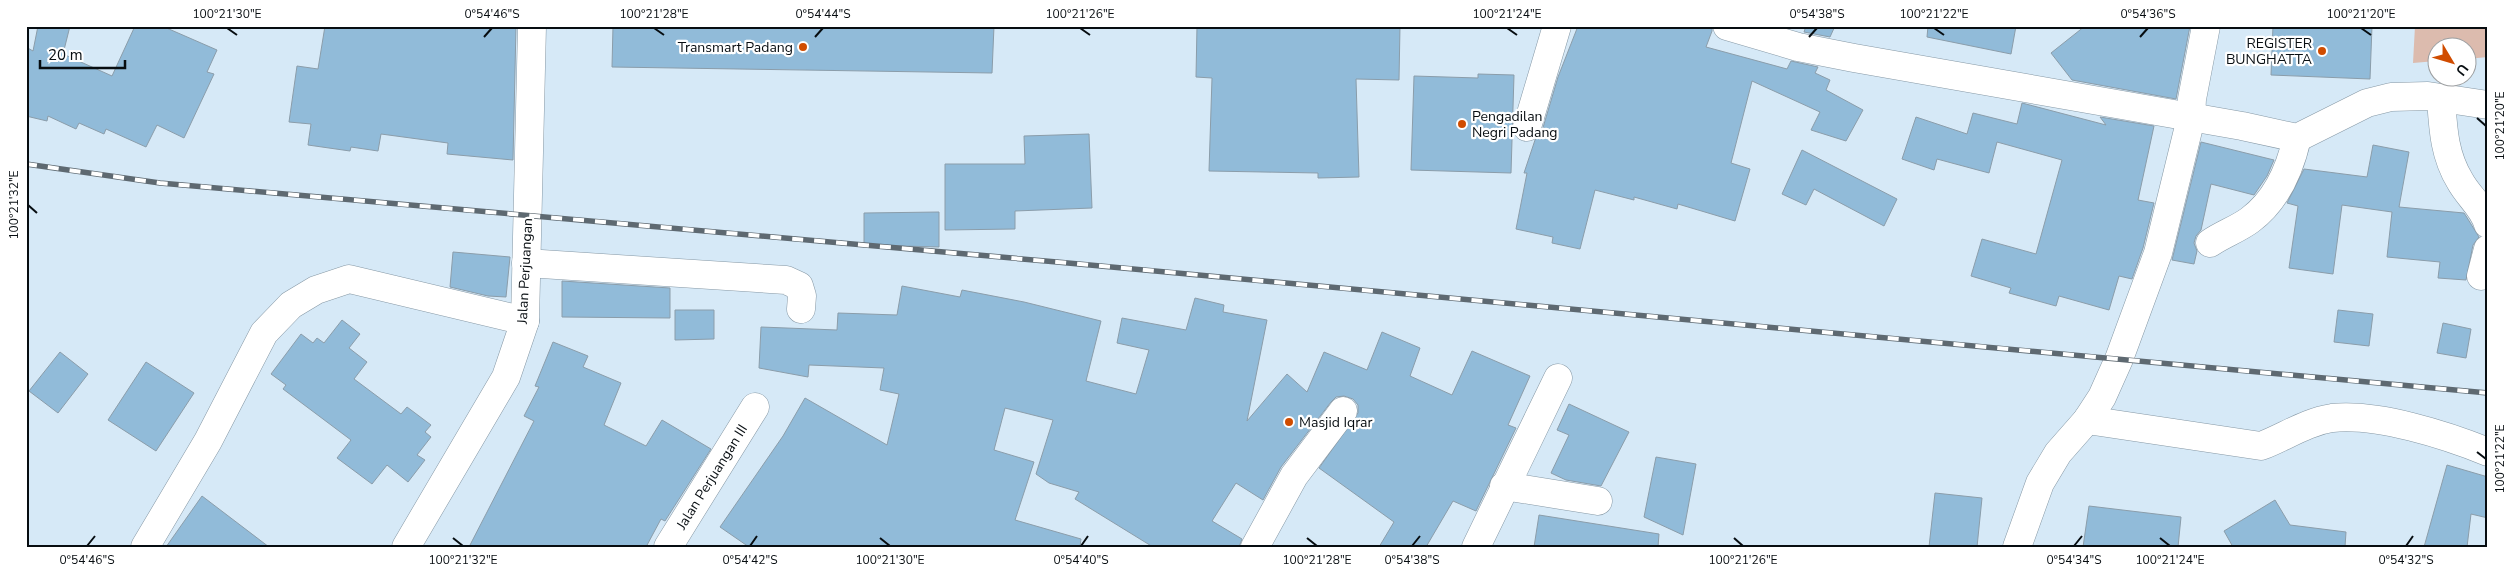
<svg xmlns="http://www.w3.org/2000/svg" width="2514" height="573" viewBox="0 0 2514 573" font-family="'Nunito Sans',sans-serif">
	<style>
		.green { fill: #dcbbae }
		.building { fill: #91bbd9; stroke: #8b9daa }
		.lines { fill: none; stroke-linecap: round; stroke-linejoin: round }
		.minor-casing { stroke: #8698a5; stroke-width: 29 }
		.minor { stroke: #fff; stroke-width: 28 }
		.rail-casing { stroke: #5e6971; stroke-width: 5.5 }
		.rail { stroke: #fff; stroke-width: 4; stroke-dasharray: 11; stroke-linecap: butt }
		.ticks { fill: none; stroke: #070d11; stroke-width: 2 }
		.poi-dot { fill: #d04c00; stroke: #fff; stroke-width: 2 }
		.labels { text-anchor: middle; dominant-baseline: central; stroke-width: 4.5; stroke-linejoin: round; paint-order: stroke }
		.poi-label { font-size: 14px; fill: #070d11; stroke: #fff; text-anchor: end }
		.street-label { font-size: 14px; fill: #070d11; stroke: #fff }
		.neatline { fill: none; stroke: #070d11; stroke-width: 2 }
		.ticks-label { font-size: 12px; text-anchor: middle; fill: #070d11 }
	</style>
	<rect width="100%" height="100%" fill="#d6e9f7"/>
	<!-- green -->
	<path class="green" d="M2415,26h73v31l-21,2 -1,-11h-30v13l-23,2z"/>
	<!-- building -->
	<g class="building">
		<path d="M38,26h32l-7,28 49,22 23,-50h27l55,24 -10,22 7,2 -30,64 -27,-13 -11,22 -40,-18 -2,5 -25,-11 -3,6 -28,-13 -1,5 -21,-5v-69l7,4z"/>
		<path d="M325,26h191l-3,134 -66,-6 1,-11 -67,-9 -3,17 -27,-4 -1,4 -42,-6 3,-21 -22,-2 8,-56 21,3z"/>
		<path d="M613,26h381l-2,47 -380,-6z"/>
		<path d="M1197,26h203l-1,54 -43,-1 3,98 -41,1v-5l-109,-2 3,-93 -16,-1z"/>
		<path d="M1578,26h134v5l-6,16 81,22 4,-8 27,6 -3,6 15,7 -4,10 37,20 -17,31 -35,-11 9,-18 -68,-31 -21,82 19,6 -15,52 -57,-17 -1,5 -43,-12v3l-39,-10 -15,59 -28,-6 1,-6 -37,-8 11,-56h-3l11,-33 7,-9 16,-54z"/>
		<path d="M1806,26h29l-5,11 -26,-5z"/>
		<path d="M1928,26h88l-5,28 -84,-17z"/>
		<path d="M2085,26h105l-14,73 -104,-19 -21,-27z"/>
		<path d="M2273,26h99l-2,53 -99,-4z"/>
		<path d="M1478,74l36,1 -3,98 -100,-3 3,-94 64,2z"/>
		<path d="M2022,103l84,22 -6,-8 54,9 -16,74 16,3 -11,45 -11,31 -13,-3 -10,34 -50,-14 -3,10 -47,-13 2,-5 -40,-12 11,-37 54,15 26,-94 -65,-18 -8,31 -52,-14 -3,11 -32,-11 14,-42 51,17 6,-21 44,11z"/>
		<path d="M1089,134l3,74 -77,3v18l-70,1v-66h80l-1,-28z"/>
		<path d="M2201,142l73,18 -7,16 -13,19 -43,-11 -10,46 -5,6 -2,7 3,8 -3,13 -22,-4z"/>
		<path d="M2373,145l36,7 -10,55 65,6 2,3 13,21 -6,8 -7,35 -28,-2 2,-16 -53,-5 5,-45 -50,-7 -9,69 -44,-6 9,-62 -11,-3 17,-34 63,8z"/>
		<path d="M1802,150l95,49 -13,27 -70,-37 -8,16 -24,-11z"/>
		<path d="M939,212v35l-75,-2v-32z"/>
		<path d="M453,252l57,5 -4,40 -18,-1 -38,-9z"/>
		<path d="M562,281l108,7v30l-108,-1z"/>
		<path d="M902,286l58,11 2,-7 62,12 77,19 -15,60 50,13 13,-44 -32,-7 5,-25 64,12 9,-32 29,7 -1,7 44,8 -20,101 40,-47 20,18 17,-40 43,18 15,-38 38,16 -10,28 42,19 20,-44 58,25 -22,49 8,3 -40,83 -23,-10 -27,46h-47l15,-25 -75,-54 39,-55v-8l-5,-6 -9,-3 -8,1 -5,5 -50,65 -18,33 -27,-17 -24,38 30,18 -3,8h-86l-78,-48 4,-7 -30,-9 -13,-9 17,-54 -48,-12 -11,42 40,12 -19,58 66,19 -1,8h-331l-29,-20 63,-91 22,-38 82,47 12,-51 -19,-4 4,-22 -75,-3 -1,12 -49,-9 2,-41 76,3 1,-17 59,2z"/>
		<path d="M675,310h39v29l-39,1z"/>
		<path d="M2338,310l35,4 -4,32 -35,-4z"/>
		<path d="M342,320l18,14 -11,14 18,14 -13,17 47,35 6,-7 24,18 -6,7 6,5 -14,18 8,5 -17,22 -21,-17 -15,19 -35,-26 14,-18 -68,-51 3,-4 -15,-11 30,-40 12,9 4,-5 7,5z"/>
		<path d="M2443,323l28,6 -5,29 -29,-5z"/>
		<path d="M553,342l35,14 -5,11 38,16 -17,42 42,21 16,-26 49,29 -46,72 -4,-2 -15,28h-177l65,-126 -10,-5 15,-29 -4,-1z"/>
		<path d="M60,352l28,22 -30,39 -29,-22z"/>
		<path d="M146,362l48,31 -38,58 -48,-31z"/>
		<path d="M1569,404l60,28 -28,54 -35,-6 -15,-7 18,-38 -12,-5z"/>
		<path d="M1656,457l40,7 -13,71 -39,-18z"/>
		<path d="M2447,465l41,12v41l-17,-4 -4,33h-43z"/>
		<path d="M1935,493l47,5 -5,49h-48z"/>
		<path d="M202,496l67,51h-103z"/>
		<path d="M2275,500l15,25 56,7 -1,15h-112l-9,-16z"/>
		<path d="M2089,506l92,11 -3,30h-95z"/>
		<path d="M1539,515l120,19 -1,13h-124z"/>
	</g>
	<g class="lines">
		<defs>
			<g id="minor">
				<path d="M1727,26l71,21 56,11 388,68 55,12 70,-35 24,-6 37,-1 60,9"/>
				<path d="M2441,98c2,30 3,57 19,83 8,15 23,26 28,43"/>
				<path d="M1527,127l30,-101"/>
				<path d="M2210,243c13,-9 28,-14 40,-23 27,-20 40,-51 47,-82"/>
				<path d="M526,263l260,17 13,6 3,10 -1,13"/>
				<path d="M2481,276l7,-27"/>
				<path d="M2087,420l174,26c24,-9 45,-24 71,-28 45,-5 114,17 156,34"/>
				<path d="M1504,486l94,15"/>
				<path d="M145,547l63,-106 56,-108 27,-28 25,-15 33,-11 176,42"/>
				<path d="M406,547l100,-170 19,-56 7,-295"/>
				<path d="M668,547l87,-140"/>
				<path d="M1255,547l39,-71 49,-65"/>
				<path d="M1476,547l82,-169"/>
				<path d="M2017,547l23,-64 18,-30 29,-33 15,-23 17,-38 39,-106 33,-135 1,-19 14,-73"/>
			</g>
		</defs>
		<!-- minor casing -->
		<use href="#minor" class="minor-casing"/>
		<!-- minor -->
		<use href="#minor" class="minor"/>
		<defs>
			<path id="rail" d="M26,164l134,19 897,79 1431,131"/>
		</defs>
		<!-- rail casing -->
		<use href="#rail" class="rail-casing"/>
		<!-- rail -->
		<use href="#rail" class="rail"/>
	</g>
	<!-- ticks -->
	<path class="ticks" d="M227,28l10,7M654,28l10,7M1080,28l10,7M1507,28l10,7M1934,28l10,7M2361,28l10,7M484,37l8,-9M815,37l8,-9M1809,37l8,-9M2140,37l8,-9M2477,118l9,8M28,205l9,8M2477,452l9,7M453,538l10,8M880,538l10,8M1307,538l10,8M1734,538l9,8M2160,538l10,8M87,546l8,-10M750,546l7,-10M1081,546l7,-10M1412,546l8,-10M2074,546l8,-10M2406,546l7,-10"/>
	<!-- markers -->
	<g class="poi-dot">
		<circle cx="803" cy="47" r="5"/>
		<circle cx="2322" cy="51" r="5"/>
		<circle cx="1462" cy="124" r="5"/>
		<circle cx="1289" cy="422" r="5"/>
	</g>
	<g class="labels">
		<!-- poi labels -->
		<g class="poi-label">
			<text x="2312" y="43">REGISTER<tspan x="2312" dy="16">BUNGHATTA</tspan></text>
			<text x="793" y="47">Transmart Padang</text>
			<text x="1472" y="116" text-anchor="start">Pengadilan<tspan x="1472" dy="16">Negri Padang</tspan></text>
			<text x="1299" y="422" text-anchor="start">Masjid Iqrar</text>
		</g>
		<!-- street labels -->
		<g class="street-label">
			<text transform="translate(525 271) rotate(-87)">Jalan Perjuangan</text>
			<text transform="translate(712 477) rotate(-58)">Jalan Perjuangan III</text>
		</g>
	</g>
	<!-- border -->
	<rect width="2514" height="573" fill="none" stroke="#ffffff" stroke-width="55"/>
	<!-- north arrow -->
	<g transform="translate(2452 62) rotate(128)"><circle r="24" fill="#ffffff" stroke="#9c9ea0"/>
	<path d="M0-4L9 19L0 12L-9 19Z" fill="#d04c00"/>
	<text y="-8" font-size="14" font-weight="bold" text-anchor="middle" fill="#070d11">U</text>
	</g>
	<!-- scale -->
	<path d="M40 60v8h85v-8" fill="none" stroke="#070d11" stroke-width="2.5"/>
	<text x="48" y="60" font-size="15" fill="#070d11" stroke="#ffffff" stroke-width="4" paint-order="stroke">20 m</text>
	<rect x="28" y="28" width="2458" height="518" class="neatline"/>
	<g class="ticks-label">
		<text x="227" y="18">100°21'30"E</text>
		<text x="492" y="18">0°54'46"S</text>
		<text x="654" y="18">100°21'28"E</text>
		<text x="823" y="18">0°54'44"S</text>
		<text x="1080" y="18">100°21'26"E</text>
		<text x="1507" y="18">100°21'24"E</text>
		<text x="1817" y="18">0°54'38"S</text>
		<text x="1934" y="18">100°21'22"E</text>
		<text x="2148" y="18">0°54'36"S</text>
		<text x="2361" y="18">100°21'20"E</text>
		<text transform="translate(2500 126) rotate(-90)" y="4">100°21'20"E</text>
		<text transform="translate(14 205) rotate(-90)" y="4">100°21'32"E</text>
		<text transform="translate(2500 459) rotate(-90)" y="4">100°21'22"E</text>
		<text x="87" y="564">0°54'46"S</text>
		<text x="463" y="564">100°21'32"E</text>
		<text x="750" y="564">0°54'42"S</text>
		<text x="890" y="564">100°21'30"E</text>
		<text x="1081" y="564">0°54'40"S</text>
		<text x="1317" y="564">100°21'28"E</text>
		<text x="1412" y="564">0°54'38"S</text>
		<text x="1743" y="564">100°21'26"E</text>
		<text x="2074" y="564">0°54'34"S</text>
		<text x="2170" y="564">100°21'24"E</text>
		<text x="2406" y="564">0°54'32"S</text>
	</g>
</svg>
